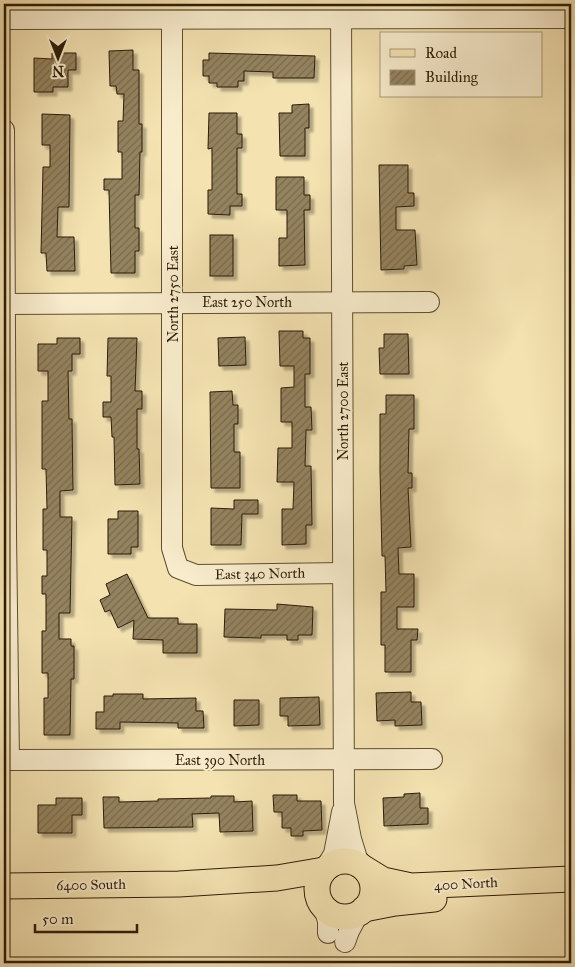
<svg xmlns="http://www.w3.org/2000/svg" width="575" height="967" viewBox="0 0 575 967" font-family="'IM FELL Great Primer',serif">
	<style>
		.building { fill: url(#building-hatch); stroke: #2d1c07; filter: url(#shadow) }
		.lines { fill: none; stroke-linecap: round; stroke-linejoin: round }
		.minor-casing { stroke: #5f4e32; stroke-width: 22 }
		.major-casing { stroke: #2d1c07; stroke-width: 27 }
		.minor { stroke: #f8eccc; stroke-width: 20 }
		.major { stroke: #f4e2b1; stroke-width: 25 }
		.labels { text-anchor: middle; dominant-baseline: central; stroke-width: 4; stroke-linejoin: round; paint-order: stroke }
		.street-label { font-size: 14px; fill: #2d1c07; stroke: #f8eccc }
	</style>
	<defs>
		<pattern id="building-hatch" width="6" height="6" patternUnits="userSpaceOnUse" patternTransform="scale(1.25)"><rect width="6" height="6" fill="#94835f"/><path d="M-1 1l2-2M0 6l6-6M5 7l2-2" fill="none" stroke="#796a4c"/></pattern>
		<filter id="shadow"><feDropShadow dx="4" dy="4" stdDeviation="1" flood-color="#0004"/></filter>
	</defs>
	<rect width="100%" height="100%" fill="#f4e2b1"/>
	<filter id="stains"><feTurbulence type="fractalNoise" baseFrequency=".004" numOctaves="4"/><feColorMatrix values="0 0 0 0 .2 0 0 0 0 .09 0 0 0 0 .02 0 0 0 .5 -.17"/></filter>
	<radialGradient id="worn" r=".72"><stop offset=".6" stop-color="#630" stop-opacity="0"/><stop offset="1" stop-color="#630" stop-opacity=".3"/></radialGradient>
	<!-- building -->
	<g class="building">
		<path d="M133,50v20h6v54h3v28h-2l-1,43h-4v33h4v23h-4v22h-24l-2,-83h-5v-11h18v-27h-4v-31h5l1,-27h-7l-1,-8h-6l-1,-35z"/>
		<path d="M52,53h24v17h-8v17h-15v5h-19v-34l18,1z"/>
		<path d="M209,53l106,3 -1,22h-41v-6l-29,-1v10h-6v6h-21v-4h-8v-7h-6v-16h6z"/>
		<path d="M309,104v24h-4v28h-25l-1,-43h13v-8z"/>
		<path d="M209,113h28v21h5v14h-5v46h5v12h-12v9l-22,-1v-24h4v-42l-4,1z"/>
		<path d="M42,114l28,1 -1,92h-11l-1,30h17l1,34h-28l-1,-18h-5l2,-86h7v-22h-8z"/>
		<path d="M379,165h29v28h6v13l-18,1v23h19l2,35 -13,1v3l-23,1z"/>
		<path d="M276,177h28v18h6v15h-6l1,55 -26,1v-28h8v-28h-11z"/>
		<rect x="210" y="235" width="23" height="41"/>
		<path d="M279,331h24v7h7v36h-5v33h6l1,23h-6l-1,36h6l1,59h-6v19l-24,1v-36h11l1,-27h-17l1,-34h14v-26h-11v-34l13,-1v-21h-14z"/>
		<path d="M384,334h24l1,40h-29l-1,-26h5z"/>
		<path d="M245,337l1,28 -27,1 -1,-28z"/>
		<path d="M57,338h23v16h-8v17h-4l1,48h3l1,71 -13,1v26h12l-2,96h-11v26h12v7h3v33h-3l-1,56h-26v-37h4v-25h-6v-42h4v-37h-4v-18h5v-26h-4v-41h4l-1,-40h-4v-68h6v-30h-10v-27h19z"/>
		<path d="M108,338h29l-2,53h7v18h-5v40h2l1,35 -25,1 -1,-48h-2l-1,-20h-8v-15h8v-26h-4z"/>
		<path d="M232,391l1,14h5v19h-4v28h6v36h-29l-1,-96z"/>
		<path d="M386,395h28v34h-5l-1,44h4v15h-4l3,59 -13,1 1,26h15v33h-17v22h21l-1,11h-6v32h-26v-27h-4v-53h5l-1,-36h-3l-2,-85v-57h6z"/>
		<path d="M234,500h24v14h-16l-1,31h-30v-37l23,1z"/>
		<path d="M118,511h20v36h-7v7h-23v-35h10z"/>
		<path d="M127,574l21,44h30v6h19v29h-34v-13l-30,-1 1,-19 -16,8 -8,-18 -5,2 -5,-12 10,-5 -4,-11z"/>
		<path d="M277,604l36,3 -1,28h-14v5h-11v-5h-26v3l-37,-1 1,-28 52,1z"/>
		<path d="M411,692v10h10l1,23 -27,1v-6l-18,1 -1,-28z"/>
		<path d="M113,694h30v5l53,-1v13h7l1,17h-26v-5l-58,-1v7h-24v-17h8v-16h9z"/>
		<path d="M319,697l1,28 -32,1v-10h-8v-18z"/>
		<path d="M234,700h25v25l-25,1z"/>
		<path d="M420,793v15h8v16l-44,2 -1,-28 21,-1v-3z"/>
		<path d="M273,795h24v6h24l1,29 -19,1v5h-12v-8h-9v-16h-8z"/>
		<path d="M211,796h23v6l18,-1 1,30 -33,1 -1,-19 -27,1 1,13 -89,1 -1,-31h16v5l39,-1v-2l53,-1z"/>
		<path d="M56,798h26v17h-10v18h-34v-28h18z"/>
	</g>
	<g class="lines">
		<defs>
			<g id="minor">
				<path d="M341,4l3,799 7,36 8,26"/>
				<path d="M4,19l567,-1"/>
				<path d="M172,20v528l6,20 18,7 147,-2"/>
				<path d="M4,130l2,404 3,226 423,-1"/>
				<path d="M4,304l425,-2"/>
				<path d="M325,869l9,-15 8,-42"/>
				<path d="M324,908l4,13v12"/>
				<path d="M345,942l4,-11 9,-17"/>
			</g>
			<g id="major">
				<circle cx="345" cy="889" r="28"/>
				<path d="M365,869l18,11 28,6 160,-7"/>
				<path d="M4,886l175,-2 98,-6 47,-8"/>
				<path d="M364,909l31,-6 39,-4"/>
			</g>
		</defs>
		<!-- minor casing -->
		<use href="#minor" class="minor-casing"/>
		<!-- major casing -->
		<use href="#major" class="major-casing"/>
		<!-- minor -->
		<use href="#minor" class="minor"/>
		<!-- major -->
		<use href="#major" class="major"/>
	</g>
	<g class="labels">
		<!-- street labels -->
		<g class="street-label">
			<text transform="translate(173 294) rotate(-90)">North 2750 East</text>
			<text x="247" y="302">East 250 North</text>
			<text transform="translate(343 411) rotate(-90)">North 2700 East</text>
			<text transform="translate(260 574) rotate(-1)">East 340 North</text>
			<text x="220" y="760">East 390 North</text>
			<text transform="translate(466 884) rotate(-3)">400 North</text>
			<text transform="translate(91 885) rotate(-1)">6400 South</text>
		</g>
	</g>
	<!-- margin -->
	<rect width="575" height="967" fill="none" stroke="#f4e2b1" stroke-width="20"/>
	<rect x="5" y="5" width="565" height="957" fill="none" stroke="#2d1c07" stroke-width="2.5"/>
	<rect x="10" y="10" width="555" height="947" fill="none" stroke="#2d1c07"/>
	<!-- legend -->
	<rect x="380" y="32" width="162" height="65" fill="#f8eccc" stroke="#a7997d"/>
	<rect x="390" y="49" width="25" height="8" fill="#f4e2b1" stroke="#a7997d"/>
	<text x="425" y="58" font-size="15" fill="#2d1c07">Road</text>
	<rect x="390" y="70" width="25" height="15" fill="url(#building-hatch)" stroke="#a7997d"/>
	<text x="425" y="82" font-size="15" fill="#2d1c07">Building</text>
	<!-- north arrow -->
	<g transform="translate(58 58) rotate(180)" stroke="#f8eccc" stroke-width="4" paint-order="stroke">
	<path d="M0-4L9 19L0 12L-9 19Z" fill="#2d1c07"/>
	<text y="-8" font-size="14" font-weight="bold" text-anchor="middle" fill="#2d1c07">N</text>
	</g>
	<!-- scale -->
	<path d="M35 924v8h102v-8" fill="none" stroke="#2d1c07" stroke-width="2.5"/>
	<text x="42" y="924" font-size="15" fill="#2d1c07" stroke="#f8eccc" stroke-width="4" paint-order="stroke">50 m</text>
	<rect width="100%" height="100%" filter="url(#stains)"/>
	<rect width="100%" height="100%" fill="url(#worn)"/>
</svg>
